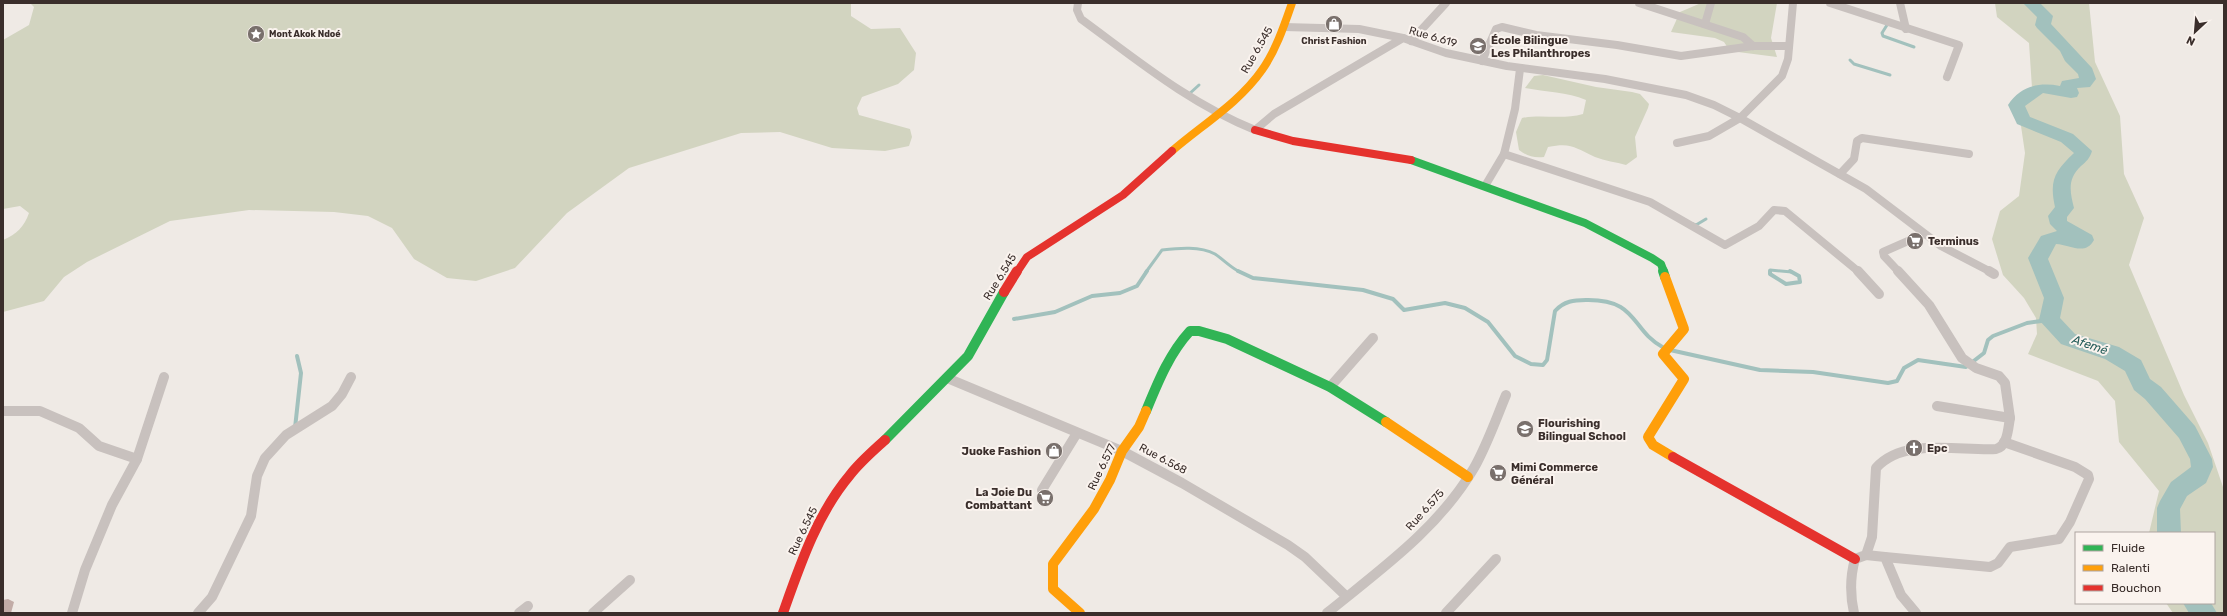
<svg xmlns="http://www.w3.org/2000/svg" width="2227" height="616" viewBox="0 0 2227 616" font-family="Rubik,sans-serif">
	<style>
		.green { fill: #d2d4c0 }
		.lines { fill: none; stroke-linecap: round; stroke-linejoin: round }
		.stream-far1 { stroke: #a2c1bd; stroke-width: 3 }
		.stream { stroke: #a2c1bd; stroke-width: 4 }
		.river { fill: #a2c1bd; fill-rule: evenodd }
		.building { fill: #c2aca7 }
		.street-far1 { stroke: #c8c1be; stroke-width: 8 }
		.street { stroke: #c8c1be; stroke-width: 10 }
		.fast-far1 { stroke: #30b455; stroke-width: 8 }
		.fast { stroke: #30b455; stroke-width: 10 }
		.slow-far1 { stroke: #ff9f0a; stroke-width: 8 }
		.slow { stroke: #ff9f0a; stroke-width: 10 }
		.jam-far1 { stroke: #e5322d; stroke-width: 8 }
		.jam { stroke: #e5322d; stroke-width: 10 }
		.labels { text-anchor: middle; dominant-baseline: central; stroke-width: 4; stroke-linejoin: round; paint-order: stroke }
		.far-poi-label { font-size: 9px; font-weight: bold; fill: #3a2e2b; stroke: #faf3ee; text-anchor: start }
		.street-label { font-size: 11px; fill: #3a2e2b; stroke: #faf3ee }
		.poi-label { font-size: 11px; font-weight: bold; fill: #3a2e2b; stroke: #faf3ee; text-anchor: start }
		.water-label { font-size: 12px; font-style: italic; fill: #225b58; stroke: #faf3ee }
	</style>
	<rect width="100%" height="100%" fill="#efeae5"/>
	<!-- green -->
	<g class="green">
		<path d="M30,3h821v13l20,13 29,-1 16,25 -2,17 -16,14 -36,13 -5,11 2,7 51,14 2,8 -3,9 -24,5 -53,-3 -52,-16 -39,1 -112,35 -62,45 -52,55 -39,13 -29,-3 -33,-19 -22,-31 -24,-12 -34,-4 -85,-2 -79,11 -83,41 -23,15 -20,24 -41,11v-72c14,-6 21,-13 26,-27l-9,-7 -17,3v-169l26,-15 5,-18z"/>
		<path d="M1701,3h76l-6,35 6,19 -47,-6 -6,-9 -9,-4 -44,-6 9,-20z"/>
		<path d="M1995,3h94l6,59 25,54 4,58 20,44 -15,47 55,130 24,48 15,44 1,126h-51l-7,-10h48v-70h-65l10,-42 -40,-49 -4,-41 -17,-20 -70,-27 9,-20 -1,-16 -12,-20 -21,-23 -11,-36 8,-28 19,-15 6,-43 -4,-27 -9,-26 20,-12 -3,-45 -32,-26z"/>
		<path d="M1543,75l53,12 36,5 8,2 9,10 -1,4 -13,29 2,20 -11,8c-10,-3 -21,-4 -31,-8 -20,-9 -23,-15 -47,-10l-4,10c-11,1 -17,-1 -25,-7l-3,-18 6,-14c20,-4 40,2 61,-4l3,-14c-19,-8 -40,-8 -61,-12l9,-12z"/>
	</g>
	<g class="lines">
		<!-- stream-far1 -->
		<g class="stream-far1">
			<path d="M1887,25l-5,8 1,3 31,11"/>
			<path d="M1850,60l4,4 36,11"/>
			<path d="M1188,95l11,-10"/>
			<path d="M1693,224l3,1 10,-6"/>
			<path d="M1146,272l16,-22c17,-2 38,-4 53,4 9,6 16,14 25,18"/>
			<path d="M1770,272v-2l22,2"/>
		</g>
		<!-- stream -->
		<g class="stream">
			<path d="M1238,271l15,7 110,12 30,9 11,11 41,-7 20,5 23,14 27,34 16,8 12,1 4,-5 8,-49c9,-10 19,-11 31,-11 53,-1 44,30 78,48"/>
			<path d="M1770,271v3l16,10 14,-2 -1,-6 -9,-5"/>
			<path d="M1014,319l41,-7 37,-16 28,-3 17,-7 10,-15"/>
			<path d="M1670,350l90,20 53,2 75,11 9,-2 7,-13 14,-8 48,7 18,-14 4,-13 5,-4 34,-13 22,-3"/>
			<path d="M295,428l6,-55 -4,-17"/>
		</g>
		<!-- river -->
		<g class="river">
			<path d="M2023,3h17l13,13 -2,8 41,44 4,11 -6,8 -13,1 2,5 -2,4 -6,1 -28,-5 -18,13 5,11 43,17 19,17c-2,7 -6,11 -11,15 -14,13 -11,26 -7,42l-7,9v4l25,14 2,5c-9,16 -23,5 -38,4l-8,15 16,39 -4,20 15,16 44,13 22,13 9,19 11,8 34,39 17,33 1,8 -7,16 -19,13 -7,13 1,24h-24v-25l3,-7 11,-19 20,-15 -1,-8 -11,-21 -34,-39 -11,-9 -9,-19 -20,-12 -44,-15 -22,-24 5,-22 -16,-40 13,-22 16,-5 -7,-7 -2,-8 7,-9c-6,-27 0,-36 19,-54l-13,-11 -44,-18 -9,-19c12,-19 31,-23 52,-19l2,-5 17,-3 -1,-4 -13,-13 -5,-10 -23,-23 -2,-3 2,-8z"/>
			<path d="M2183,603h28l6,10h-28z"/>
		</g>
	</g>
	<!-- building -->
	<path class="building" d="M8,599l6,3 -3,11h-8v-13z"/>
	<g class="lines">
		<!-- street-far1 -->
		<g class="street-far1">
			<path d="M1078,3l-1,7 4,9c56,41 109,85 174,111l19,-16 129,-76 43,15 61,13 98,13 81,16 28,10 26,13 -31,18 -32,7"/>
			<path d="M1639,3l104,34 10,9"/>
			<path d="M1793,3l-5,56 -6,17 -42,42 126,71 75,57 50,26"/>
			<path d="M1830,3l129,42 -12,32"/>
			<path d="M1900,3l6,26"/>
			<path d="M1705,24l6,-21"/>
			<path d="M1284,27l75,2 44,9"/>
			<path d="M1411,41l35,-38"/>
			<path d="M1482,61l14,-32 6,-2 34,8 81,10 64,11 72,-10h36"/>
			<path d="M1520,69l-5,40 -11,45 146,48 75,43 34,-19 15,-16 11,1 74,61"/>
			<path d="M1840,174l14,-15 3,-18 5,-3 107,16"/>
			<path d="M1485,186l19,-32"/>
			<path d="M1899,272l-15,-16 -1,-4 41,-18"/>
		</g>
		<!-- street -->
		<g class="street">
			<path d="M1858,271l21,23"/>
			<path d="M1898,271l31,34 33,53 14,10 23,8 6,7 5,35"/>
			<path d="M1989,271l5,3"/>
			<path d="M947,378l175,73 60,32 106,62 17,12 41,39"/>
			<path d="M1330,387l43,-49"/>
			<path d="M3,411h37l39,17 20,18 38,13"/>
			<path d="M1042,490l35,-57"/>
			<path d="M1866,555l19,2 16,38 15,18"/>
			<path d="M1885,557l105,10 8,-4 12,-16 49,-8 11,-17 19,-43 -1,-4 -13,-8 -71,-25"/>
			<path d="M72,613l13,-43 27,-65 25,-46 27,-82"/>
			<path d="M198,613l14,-16 39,-81 6,-40 8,-18 21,-23 46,-29 10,-12 9,-17"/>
			<path d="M519,613l9,-7"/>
			<path d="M593,613l37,-33"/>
			<path d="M1327,613c54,-44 111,-84 147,-145 13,-23 22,-49 32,-73"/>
			<path d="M1446,613l50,-54"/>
			<path d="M1854,613c-4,-18 -4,-36 1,-54l11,-4 6,-18 4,-69c27,-31 83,-17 120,-19 12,-3 12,-21 14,-31l-73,-12"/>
		</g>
		<!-- fast-far1 -->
		<path class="fast-far1" d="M1411,160l174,63 67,35 9,6 3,8"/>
		<!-- fast -->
		<g class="fast">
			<path d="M1663,271l2,6"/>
			<path d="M1146,411c12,-29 23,-57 44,-80h9l28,8 103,48 56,35"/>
			<path d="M885,440l83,-84 36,-64"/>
		</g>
		<!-- slow-far1 -->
		<path class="slow-far1" d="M1172,151c30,-26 67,-48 90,-81 14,-20 22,-44 30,-67"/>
		<!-- slow -->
		<g class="slow">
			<path d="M1665,277l19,52 -21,25 21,25 -36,58 5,8 20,12"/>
			<path d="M1386,422l82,55"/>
			<path d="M1080,613l-27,-24v-25l41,-55 16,-29 12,-29 17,-24 7,-16"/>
		</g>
		<!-- jam-far1 -->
		<g class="jam-far1">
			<path d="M1255,130l38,11 118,19"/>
			<path d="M1017,272l10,-15 96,-62 49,-44"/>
		</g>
		<!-- jam -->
		<g class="jam">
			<path d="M1004,292l13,-21"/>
			<path d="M1673,457l182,102"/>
			<path d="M783,613c17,-48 34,-99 67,-138 10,-13 23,-24 35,-35"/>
		</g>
	</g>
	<!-- icons -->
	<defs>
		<symbol id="shop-disc" viewBox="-11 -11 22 22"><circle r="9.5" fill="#79706c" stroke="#faf3ee"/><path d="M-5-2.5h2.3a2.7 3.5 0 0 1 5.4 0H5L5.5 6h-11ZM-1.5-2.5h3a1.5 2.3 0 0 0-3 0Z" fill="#fff"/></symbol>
		<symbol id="sight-disc" viewBox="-11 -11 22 22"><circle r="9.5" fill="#79706c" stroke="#faf3ee"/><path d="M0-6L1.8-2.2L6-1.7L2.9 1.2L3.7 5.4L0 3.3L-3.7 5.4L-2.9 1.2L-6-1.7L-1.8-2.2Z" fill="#fff"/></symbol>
		<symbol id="school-disc" viewBox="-11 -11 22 22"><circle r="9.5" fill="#79706c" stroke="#faf3ee"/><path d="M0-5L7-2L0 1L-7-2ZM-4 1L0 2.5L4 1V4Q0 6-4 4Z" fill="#fff"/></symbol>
		<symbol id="supermarket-disc" viewBox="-11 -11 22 22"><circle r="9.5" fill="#79706c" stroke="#faf3ee"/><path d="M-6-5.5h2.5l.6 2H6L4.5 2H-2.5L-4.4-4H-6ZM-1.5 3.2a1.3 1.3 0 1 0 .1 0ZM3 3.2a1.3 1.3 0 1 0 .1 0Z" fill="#fff"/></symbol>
		<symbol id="church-disc" viewBox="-11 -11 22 22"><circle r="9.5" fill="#79706c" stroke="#faf3ee"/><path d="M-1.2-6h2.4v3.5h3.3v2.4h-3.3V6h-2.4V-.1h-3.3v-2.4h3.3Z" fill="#fff"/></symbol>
	</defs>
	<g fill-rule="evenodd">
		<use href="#shop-disc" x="1324" y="14" width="20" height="20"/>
		<use href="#sight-disc" x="246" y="24" width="20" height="20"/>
		<use href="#school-disc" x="1468" y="36" width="20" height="20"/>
		<use href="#supermarket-disc" x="1905" y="231" width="20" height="20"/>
		<use href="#school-disc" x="1515" y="419" width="20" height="20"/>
		<use href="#church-disc" x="1904" y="438" width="20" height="20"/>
		<use href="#shop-disc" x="1044" y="441" width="20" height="20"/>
		<use href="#supermarket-disc" x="1488" y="463" width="20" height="20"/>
		<use href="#supermarket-disc" x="1035" y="488" width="20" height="20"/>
	</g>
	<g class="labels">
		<!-- far-poi labels -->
		<g class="far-poi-label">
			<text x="269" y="34">Mont Akok Ndoé</text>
			<text x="1334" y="41" text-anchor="middle">Christ Fashion</text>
		</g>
		<!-- street labels -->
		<g class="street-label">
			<text transform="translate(1433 37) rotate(16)">Rue 6.619</text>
			<text transform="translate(1257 50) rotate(-60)">Rue 6.545</text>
			<text transform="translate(1000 277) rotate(-58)">Rue 6.545</text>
			<text transform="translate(1163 459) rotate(28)">Rue 6.568</text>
			<text transform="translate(1102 467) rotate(-64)">Rue 6.577</text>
			<text transform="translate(1425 510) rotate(-48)">Rue 6.575</text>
			<text transform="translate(803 531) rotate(-64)">Rue 6.545</text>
		</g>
		<!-- poi labels -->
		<g class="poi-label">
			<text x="1491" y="40">École Bilingue<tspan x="1491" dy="13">Les Philanthropes</tspan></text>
			<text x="1928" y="241">Terminus</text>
			<text x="1538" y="423">Flourishing<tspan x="1538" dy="13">Bilingual School</tspan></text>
			<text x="1927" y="448">Epc</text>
			<text x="1041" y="451" text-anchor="end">Juoke Fashion</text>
			<text x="1511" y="467">Mimi Commerce<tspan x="1511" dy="13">Général</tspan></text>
			<text x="1032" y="492" text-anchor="end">La Joie Du<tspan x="1032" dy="13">Combattant</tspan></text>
		</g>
		<!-- water labels -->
		<g class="water-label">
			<text transform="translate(2090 345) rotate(19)">Afemé</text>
		</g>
	</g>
	<!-- border -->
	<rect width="2227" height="616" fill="none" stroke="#3a2e2b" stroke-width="8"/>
	<!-- legend -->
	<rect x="2075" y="532" width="140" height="72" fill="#faf3ee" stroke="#ada4a0"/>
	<rect x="2083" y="545" width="20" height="6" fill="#30b455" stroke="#ada4a0"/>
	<text x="2111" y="552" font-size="12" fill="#3a2e2b">Fluide</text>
	<rect x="2083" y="565" width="20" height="6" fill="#ff9f0a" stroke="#ada4a0"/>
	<text x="2111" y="572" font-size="12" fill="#3a2e2b">Ralenti</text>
	<rect x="2083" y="585" width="20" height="6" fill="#e5322d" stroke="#ada4a0"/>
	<text x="2111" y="592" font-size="12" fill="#3a2e2b">Bouchon</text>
	<!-- north arrow -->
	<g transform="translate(2195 32) rotate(206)" stroke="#faf3ee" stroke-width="3" paint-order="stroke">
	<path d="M0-3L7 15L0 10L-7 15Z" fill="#3a2e2b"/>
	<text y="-6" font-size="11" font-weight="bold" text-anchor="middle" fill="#3a2e2b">N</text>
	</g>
</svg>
